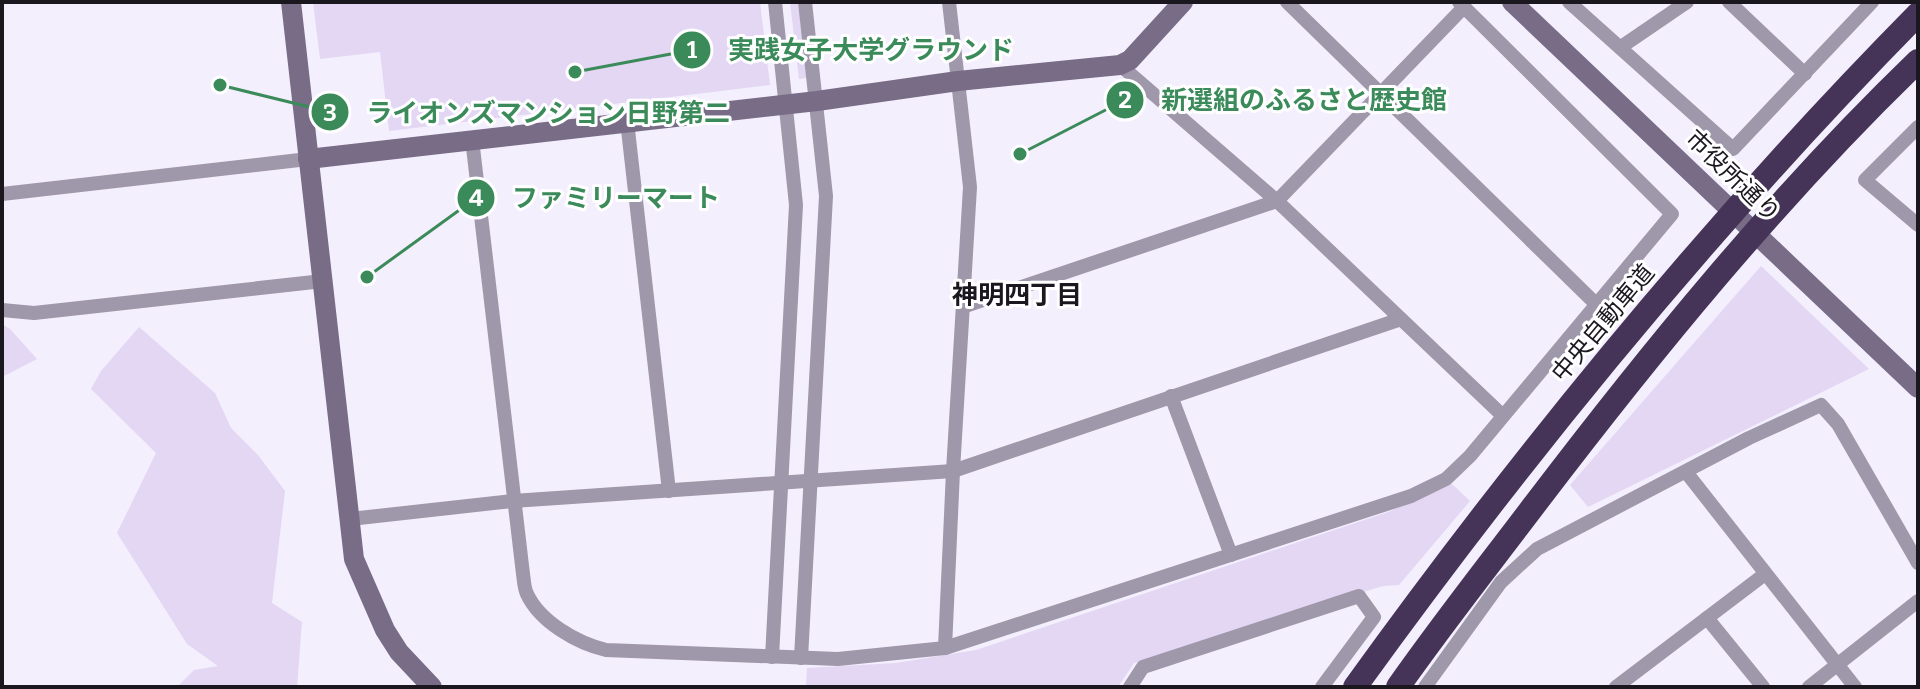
<svg xmlns="http://www.w3.org/2000/svg" width="1920" height="689" viewBox="0 0 1920 689" font-family="Bitter,'Noto Sans JP',serif">
	<style>
		.green { fill: #e3d7f4 }
		.lines { fill: none; stroke-linecap: round; stroke-linejoin: round }
		.street { stroke: #9f97aa; stroke-width: 14 }
		.secondary { stroke: #786c87; stroke-width: 20 }
		.highway { stroke: #453458; stroke-width: 24 }
		.labels { text-anchor: middle; dominant-baseline: central; stroke-width: 6; stroke-linejoin: round; paint-order: stroke }
		.street-label { font-size: 24px; fill: #1b171f; stroke: #fff }
		.neighbourhood-label { font-size: 26px; font-weight: bold; fill: #1b171f; stroke: #fff }
		.leader { fill: none; stroke: #3b8a5a; stroke-width: 3 }
		.callout-dot { fill: #3b8a5a; stroke: #fff; stroke-width: 3 }
		.mark-label { font-size: 24px; text-anchor: middle; font-weight: bold; fill: #fff }
		.callout-label { font-size: 26px; text-anchor: middle; font-weight: bold; fill: #3b8a5a; stroke: #fff; stroke-width: 6; stroke-linejoin: round; paint-order: stroke }
	</style>
	<rect width="100%" height="100%" fill="#f4effd"/>
	<!-- green -->
	<g class="green">
		<path d="M313,2h447l10,83 -381,46 -9,-79 -60,7z"/>
		<path d="M790,2h8l9,76 -8,1z"/>
		<path d="M1761,266l108,103 -281,138 -18,-22z"/>
		<path d="M2,324l8,5 27,30 -35,18z"/>
		<path d="M139,327l76,66 16,35 27,27 27,36 -13,112 30,19 -5,65h-120l17,-17 24,-4 -31,-22 -70,-111 39,-80 -65,-64 10,-18z"/>
		<path d="M1452,484l18,17 -71,84 -16,1 -249,77 -16,24h-312l1,-19 89,-5 80,-13 412,-138z"/>
	</g>
	<g class="lines">
		<!-- street -->
		<g class="street">
			<path d="M1287,2l309,302"/>
			<path d="M1569,2l164,147 139,-147"/>
			<path d="M1729,2l76,72"/>
			<path d="M1621,47l66,-45"/>
			<path d="M1120,65l157,136 225,214"/>
			<path d="M627,121l42,370"/>
			<path d="M1918,127l-53,53 53,45"/>
			<path d="M472,139l51,435c1,6 1,14 4,20 13,28 50,49 79,56l232,9 107,-11 466,-152 35,-17 24,-23 202,-242 -213,-212"/>
			<path d="M2,194l306,-35"/>
			<path d="M965,306l312,-105 187,-194"/>
			<path d="M2,310l32,3 289,-32"/>
			<path d="M1171,396l60,159"/>
			<path d="M1686,472l169,215"/>
			<path d="M350,519l163,-18 440,-30 448,-152"/>
			<path d="M1707,618l56,69"/>
			<path d="M945,648l8,-177 17,-284 -21,-185"/>
			<path d="M772,657l24,-452 -21,-203"/>
			<path d="M801,658l25,-462 -21,-194"/>
			<path d="M1130,687l13,-20 216,-71 15,21 -52,70"/>
			<path d="M1425,687l76,-105 36,-33 212,-111 72,-33 17,19 80,139"/>
			<path d="M1616,687l149,-113"/>
			<path d="M1809,687l109,-86"/>
		</g>
		<!-- secondary -->
		<g class="secondary">
			<path d="M291,2l63,557 31,71 14,22 33,35"/>
			<path d="M1512,2l406,386"/>
			<path d="M308,159l509,-58 141,-20 162,-16 10,-5 53,-58"/>
		</g>
		<!-- highway -->
		<g class="highway">
			<path d="M1355,687c171,-237 358,-465 563,-673"/>
			<path d="M1398,687c42,-60 87,-117 131,-175 120,-158 246,-313 389,-451"/>
		</g>
	</g>
	<g class="labels">
		<!-- street labels -->
		<g class="street-label">
			<text transform="translate(1733 176) rotate(44)">市役所通り</text>
			<text transform="translate(1603 323) rotate(-50)">中央自動車道</text>
		</g>
		<!-- neighbourhood labels -->
		<g class="neighbourhood-label">
			<text x="1017" y="295">神明四丁目</text>
		</g>
	</g>
	<!-- callouts -->
	<path class="leader" d="M575 72L692 50M1020 154L1125 100M220 85L330 112M367 277L476 198"/>
	<g class="callout-dot">
		<circle cx="575" cy="72" r="8"/>
		<circle cx="1020" cy="154" r="8"/>
		<circle cx="220" cy="85" r="8"/>
		<circle cx="367" cy="277" r="8"/>
		<circle cx="692" cy="50" r="20"/>
		<circle cx="1125" cy="100" r="20"/>
		<circle cx="330" cy="112" r="20"/>
		<circle cx="476" cy="198" r="20"/>
	</g>
	<g class="mark-label">
		<text x="692" y="58">1</text>
		<text x="1125" y="108">2</text>
		<text x="330" y="121">3</text>
		<text x="476" y="206">4</text>
	</g>
	<g class="callout-label">
		<text x="871" y="59">実践女子大学グラウンド</text>
		<text x="1304" y="109">新選組のふるさと歴史館</text>
		<text x="548" y="122">ライオンズマンション日野第二</text>
		<text x="616" y="207">ファミリーマート</text>
	</g>
	<!-- border -->
	<rect width="1920" height="689" fill="none" stroke="#1b171f" stroke-width="8"/>
</svg>
